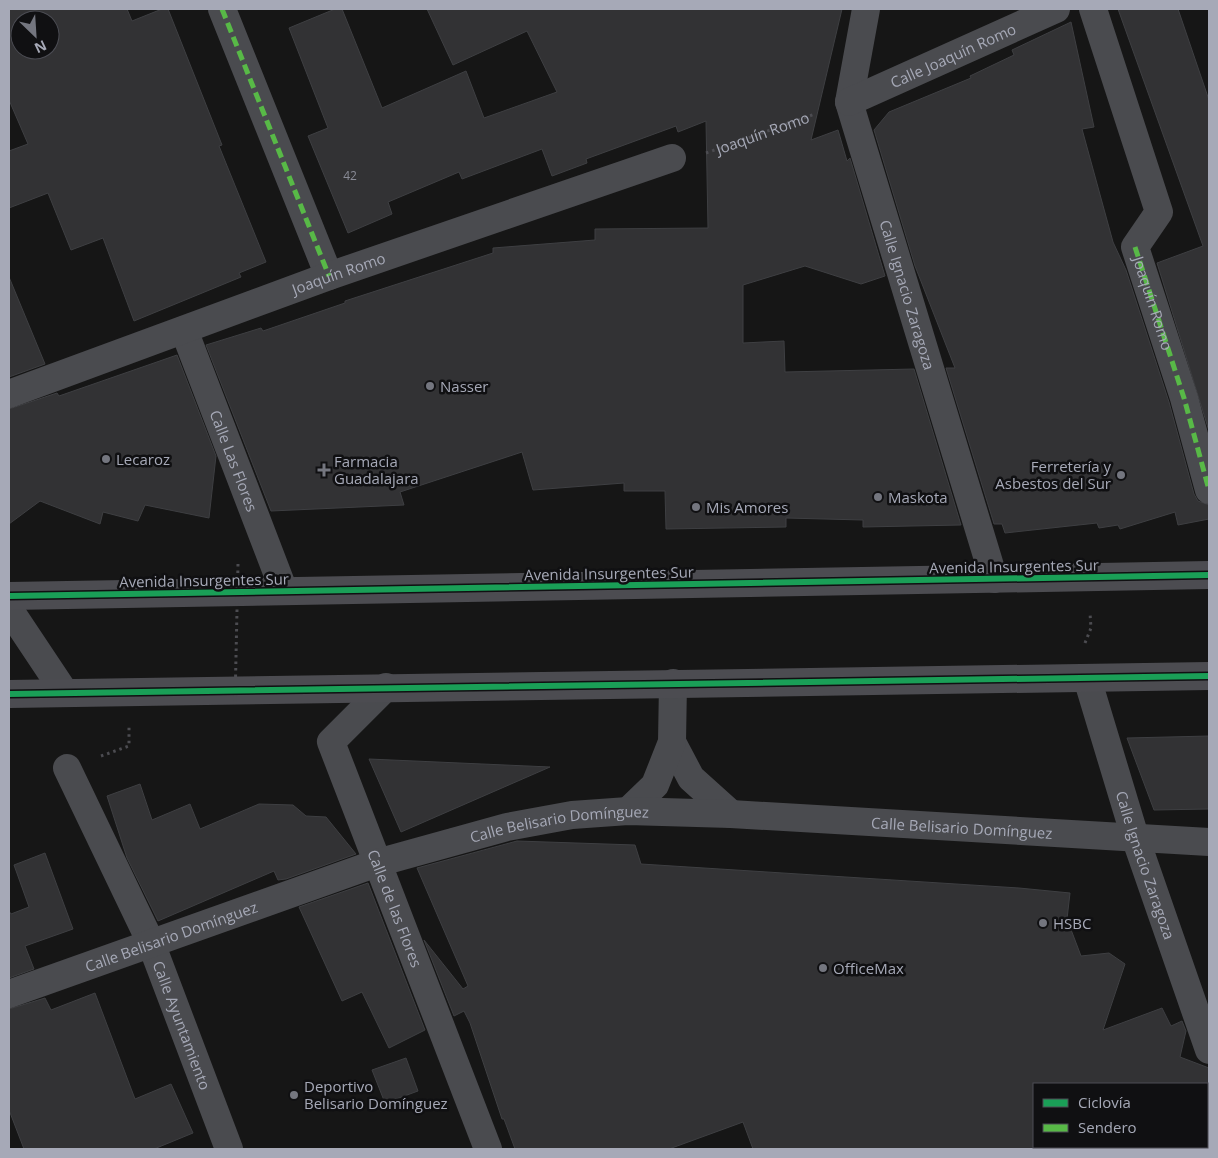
<svg xmlns="http://www.w3.org/2000/svg" width="1218" height="1158" viewBox="0 0 1218 1158" font-family="'Open Sans',sans-serif">
	<style>
		.building { fill: #323234; stroke: #3e3f42; fill-rule: evenodd }
		.lines { fill: none; stroke-linecap: round; stroke-linejoin: round }
		.path { stroke: #4c4c51; stroke-width: 3; stroke-dasharray: 2.5 4; stroke-linecap: butt }
		.minor { stroke: #4a4b4f; stroke-width: 28 }
		.major { stroke: #4c4c51; stroke-width: 28 }
		.path-bridge { stroke: #4c4c51; stroke-width: 3; stroke-dasharray: 2.5 4; stroke-linecap: butt }
		.quiet { stroke: #58b947; stroke-width: 5; stroke-dasharray: 10 5; stroke-linecap: butt }
		.cycleway-casing { stroke: #101012; stroke-width: 9 }
		.cycleway { stroke: #1a9f57; stroke-width: 6 }
		.poi-dot { fill: #74767f; stroke: #101012; stroke-width: 2 }
		.labels { text-anchor: middle; dominant-baseline: central; stroke-width: 5; stroke-linejoin: round; paint-order: stroke }
		.number-label { font-size: 12px; fill: #898b96 }
		.street-label { font-size: 15px; fill: #a6a9b7; stroke: #101012 }
		.poi-label { font-size: 15px; fill: #a6a9b7; stroke: #101012; text-anchor: start }
	</style>
	<rect width="100%" height="100%" fill="#161616"/>
	<!-- building -->
	<g class="building">
		<path d="M9,9h118l5,12 30,-12h6l54,136 -3,1 47,116 -27,11 2,4 -107,44 -31,-83 -32,12 -23,-57 -39,15v-57l19,-7 -19,-44zM20,20h30v30h-30z"/>
		<path d="M335,9h7l40,99 84,-37 18,47 73,-26 -30,-61 -74,34 -26,-56h415l-31,131 27,-10 9,31 3,-3 35,118 -24,8 -56,-18 -62,19v58l41,-2 1,31 129,-3 47,156 -98,2v-7l-77,-2v9l-120,2 -1,-38h-41v-8l-91,7 -11,-38 -122,40 4,13 -133,6 -65,-166 55,-17 2,3 82,-28v-2l148,-48v-5l102,-8v-11l113,-1 -2,-107 -28,11 -2,-6 -90,33 1,4 -35,13 -10,-27 -80,30 -3,-7 -71,30 4,12 -44,19 -40,-97 20,-8 -39,-100z"/>
		<path d="M1118,9h60l31,91v331l-52,-168 46,-17z"/>
		<path d="M1071,22l23,105 -12,2 31,113 13,28 43,132 25,92 4,7 11,4v14l-31,6 -3,-13 -55,17 -2,-4 -19,3 -2,-5 -92,10 -3,-9h-8l-48,-156h9l-40,-102 -41,-136 15,-18 82,-34 -1,-2 44,-21 -2,-5z"/>
		<path d="M9,277l36,87 -36,13z"/>
		<path d="M177,355l39,101 -7,62 -64,-13 -7,16 -35,-9 -3,12 -60,-23 -31,23v-115l48,-16 2,3z"/>
		<path d="M1209,736v73l-55,1 -27,-72z"/>
		<path d="M369,759l181,8 -149,65z"/>
		<path d="M140,784l12,36 38,-16 10,25 59,-25 34,1 13,11 20,1 30,37 -70,25 -8,1 -4,-9 -116,50 -31,-63 -20,-62z"/>
		<path d="M517,841l118,4 6,19 378,24 51,5 -3,26 14,37 28,-3 16,11 -22,66 59,-22 9,18 11,-5 4,10 -6,26 29,11v16h-175v65h-281l-10,-27 -74,27h-154l-11,-30h-2l-32,-96 -6,-12 -10,5 -30,-76 39,49 5,-3 -51,-118z"/>
		<path d="M45,853l28,76 -48,17 9,23 -25,9v-67l2,3 18,-7 -15,-42z"/>
		<path d="M368,883l57,147 -36,18 -27,-56 -20,9 -43,-94z"/>
		<path d="M95,993l40,106 36,-15 22,49 -39,16h-130l-15,-39v-101l36,-11 6,12z"/>
		<path d="M406,1058l12,33 -33,12 -13,-33z"/>
	</g>
	<g class="lines">
		<!-- path -->
		<g class="path">
			<path id="s1" d="M706,153l109,-39"/>
			<path d="M1085,643l6,-15 -1,-15"/>
			<path d="M101,756l28,-10v-19"/>
		</g>
		<!-- minor -->
		<g class="minor">
			<path d="M222,9l107,267"/>
			<path id="s2" d="M866,9l-17,93 145,477"/>
			<path id="s3" d="M1093,9l66,203 -24,35 49,151 25,92"/>
			<path id="s4" d="M849,102l207,-93"/>
			<path id="s5" d="M184,330l100,261"/>
			<path id="s6" d="M9,394l320,-118 343,-118"/>
			<path d="M9,609l56,84"/>
			<path id="s7" d="M1087,678l48,159 74,213"/>
			<path id="s8" d="M386,687l-55,55 157,407"/>
			<path d="M672,742l19,36 40,36"/>
			<path id="s9" d="M67,768l84,175 78,206"/>
			<path d="M628,811l27,-26 17,-43 1,-59"/>
			<path id="s10" d="M9,994l368,-131 130,-36 65,-12 56,-4 103,3 478,28"/>
		</g>
		<!-- major -->
		<g class="major">
			<path d="M9,596l1200,-21"/>
			<path d="M9,694l1200,-18"/>
		</g>
		<!-- path-bridge -->
		<path class="path-bridge" d="M235,703l3,-139"/>
		<!-- quiet -->
		<g class="quiet">
			<path d="M222,9l107,267"/>
			<path d="M1135,247l49,151 25,92"/>
		</g>
		<defs>
			<g id="cycleway">
				<path d="M9,596l1200,-21"/>
				<path d="M9,694l1200,-18"/>
			</g>
		</defs>
		<!-- cycleway casing -->
		<use href="#cycleway" class="cycleway-casing"/>
		<!-- cycleway -->
		<use href="#cycleway" class="cycleway"/>
	</g>
	<!-- markers -->
	<g class="poi-dot">
		<circle cx="430" cy="386" r="5"/>
		<circle cx="106" cy="459" r="5"/>
		<path d="M321.5 462.5h5v5h5v5h-5v5h-5v-5h-5v-5h5z"/>
		<circle cx="1121" cy="475" r="5"/>
		<circle cx="878" cy="497" r="5"/>
		<circle cx="696" cy="507" r="5"/>
		<circle cx="1043" cy="923" r="5"/>
		<circle cx="823" cy="968" r="5"/>
		<circle cx="294" cy="1095" r="5"/>
	</g>
	<g class="labels">
		<!-- number labels -->
		<g class="number-label">
			<text x="350" y="175">42</text>
		</g>
		<!-- street labels -->
		<g class="street-label">
			<text stroke="none"><textPath href="#s4" startOffset="114">Calle Joaquín Romo</textPath></text>
			<text stroke="none"><textPath href="#s1" startOffset="60">Joaquín Romo</textPath></text>
			<text stroke="none"><textPath href="#s6" startOffset="351">Joaquín Romo</textPath></text>
			<text stroke="none"><textPath href="#s2" startOffset="296">Calle Ignacio Zaragoza</textPath></text>
			<text stroke="none"><textPath href="#s3" startOffset="315">Joaquín Romo</textPath></text>
			<text stroke="none"><textPath href="#s5" startOffset="140">Calle Las Flores</textPath></text>
			<text transform="translate(1014 566) rotate(-1)">Avenida Insurgentes Sur</text>
			<text transform="translate(609 573) rotate(-1)">Avenida Insurgentes Sur</text>
			<text transform="translate(204 580) rotate(-1)">Avenida Insurgentes Sur</text>
			<text stroke="none"><textPath href="#s10" startOffset="578">Calle Belisario Domínguez</textPath></text>
			<text stroke="none"><textPath href="#s10" startOffset="982">Calle Belisario Domínguez</textPath></text>
			<text stroke="none"><textPath href="#s7" startOffset="196">Calle Ignacio Zaragoza</textPath></text>
			<text stroke="none"><textPath href="#s8" startOffset="256">Calle de las Flores</textPath></text>
			<text stroke="none"><textPath href="#s10" startOffset="172">Calle Belisario Domínguez</textPath></text>
			<text stroke="none"><textPath href="#s9" startOffset="282">Calle Ayuntamiento</textPath></text>
		</g>
		<!-- poi labels -->
		<g class="poi-label">
			<text x="440" y="386">Nasser</text>
			<text x="116" y="459">Lecaroz</text>
			<text x="334" y="461">Farmacia<tspan x="334" dy="17">Guadalajara</tspan></text>
			<text x="1111" y="466" text-anchor="end">Ferretería y<tspan x="1111" dy="17">Asbestos del Sur</tspan></text>
			<text x="888" y="497">Maskota</text>
			<text x="706" y="507">Mis Amores</text>
			<text x="1053" y="923">HSBC</text>
			<text x="833" y="968">OfficeMax</text>
			<text x="304" y="1086">Deportivo<tspan x="304" dy="17">Belisario Domínguez</tspan></text>
		</g>
	</g>
	<!-- border -->
	<rect width="1218" height="1158" fill="none" stroke="#a6a9b7" stroke-width="20"/>
	<!-- legend -->
	<rect x="1033" y="1083" width="175" height="65" fill="#101012" stroke="#4c4d54"/>
	<rect x="1043" y="1099" width="25" height="8" fill="#1a9f57" stroke="#4c4d54"/>
	<text x="1078" y="1108" font-size="15" fill="#a6a9b7">Ciclovía</text>
	<rect x="1043" y="1124" width="25" height="8" fill="#58b947" stroke="#4c4d54"/>
	<text x="1078" y="1133" font-size="15" fill="#a6a9b7">Sendero</text>
	<!-- north arrow -->
	<g transform="translate(35 35) rotate(155)"><circle r="24" fill="#101012" stroke="#4c4d54"/>
	<path d="M0-4L9 19L0 12L-9 19Z" fill="#74767f"/>
	<text y="-8" font-size="14" font-weight="bold" text-anchor="middle" fill="#a6a9b7">N</text>
	</g>
</svg>
